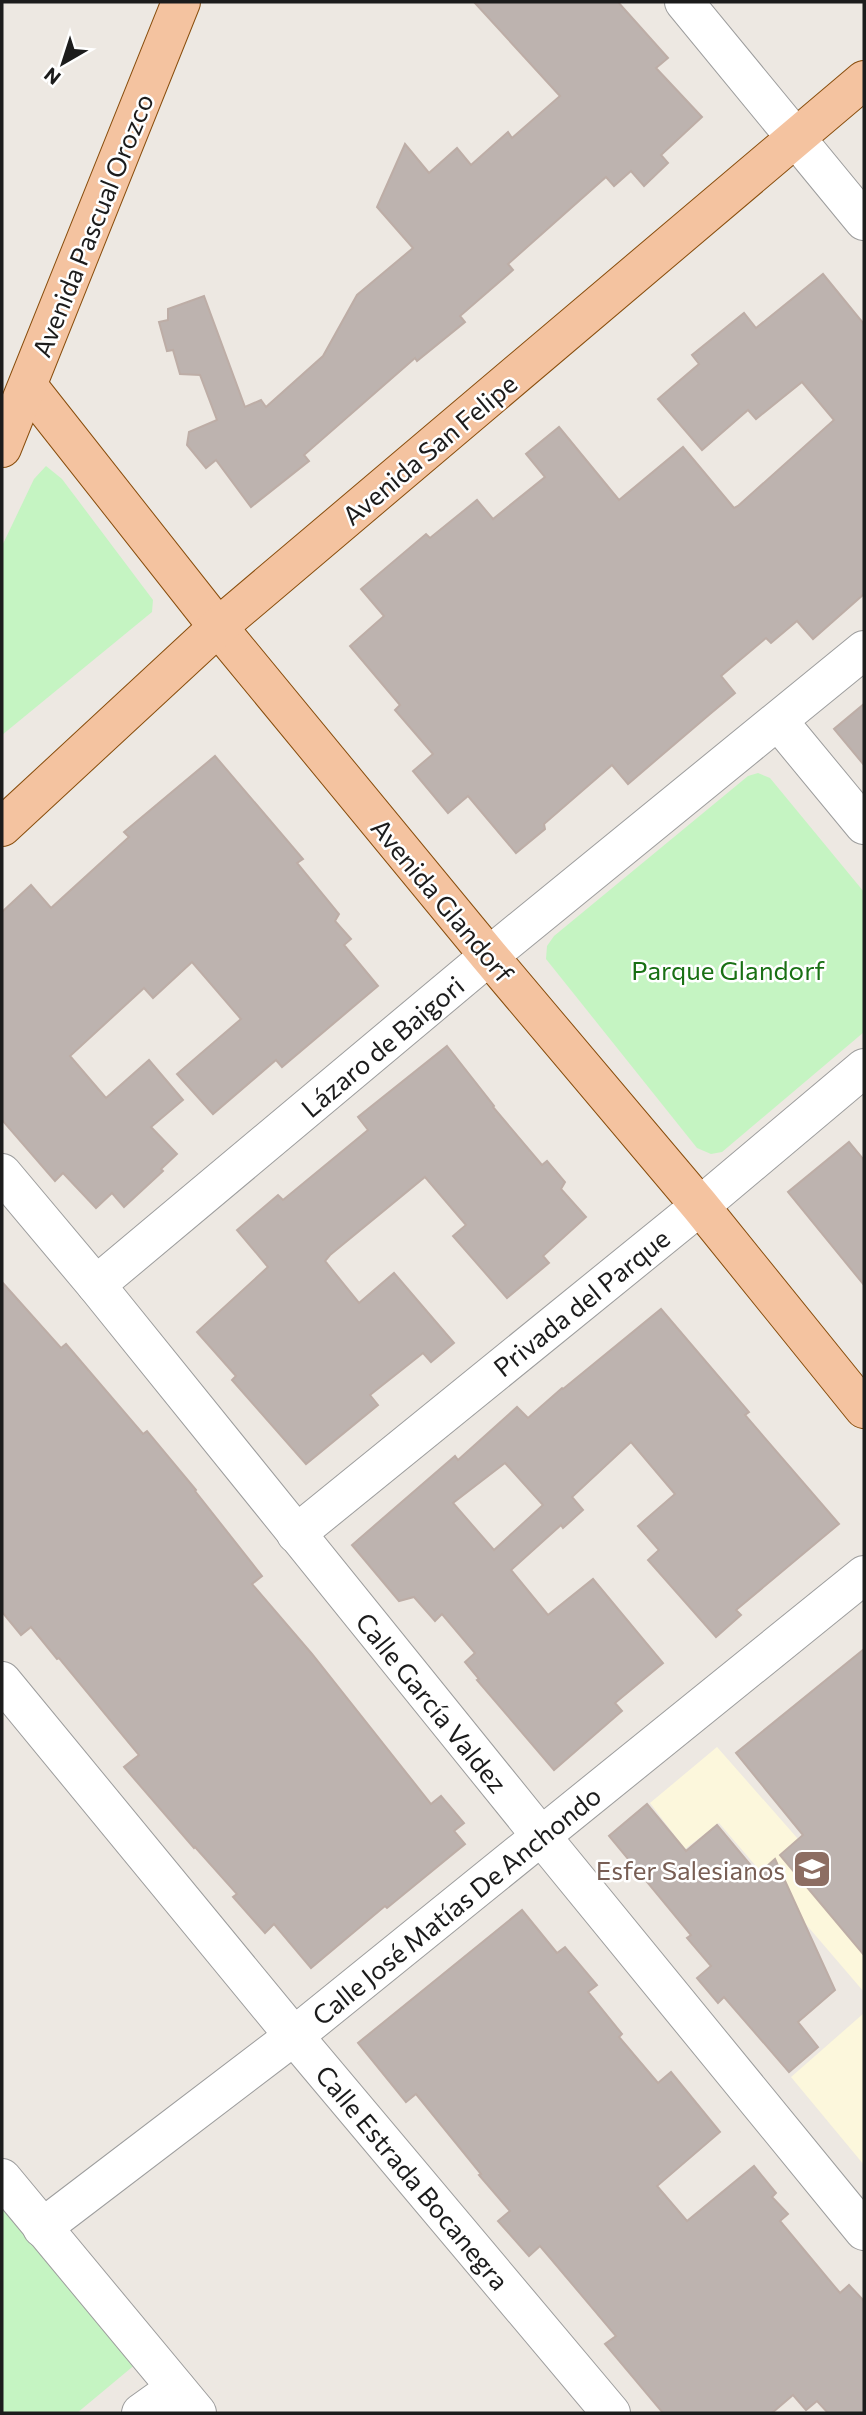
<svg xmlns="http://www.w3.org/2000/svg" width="866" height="2415" viewBox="0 0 866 2415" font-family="Commissioner,sans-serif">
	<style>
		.education { fill: #fcf7dc }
		.park { fill: #c5f4c2 }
		.building { fill: #bdb3af; stroke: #bdada6; stroke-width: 2; fill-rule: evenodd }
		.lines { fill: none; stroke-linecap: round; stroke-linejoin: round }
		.minor-casing { stroke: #9d9d9d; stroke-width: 40 }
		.major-casing { stroke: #884d0c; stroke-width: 40 }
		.minor { stroke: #fff; stroke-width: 38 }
		.major { stroke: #f4c3a0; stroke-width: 38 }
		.labels { text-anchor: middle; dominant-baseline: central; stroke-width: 5; stroke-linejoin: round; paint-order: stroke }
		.street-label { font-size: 26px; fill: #1c1c1c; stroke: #fff }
		.park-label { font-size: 26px; fill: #197014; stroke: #fff }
		.education-label { font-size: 26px; fill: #785e54; stroke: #fff; text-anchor: end }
	</style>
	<rect width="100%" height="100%" fill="#ede8e2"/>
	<!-- education -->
	<g class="education">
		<path d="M717,1747l81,92 66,-55v208l-145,-169 -34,26 -35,-46z"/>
		<path d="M864,2013v152l-73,-88z"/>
	</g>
	<!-- park -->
	<g class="park">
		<path d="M46,466l16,13 91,121 -1,12 -150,123v-189l32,-67z"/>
		<path d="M758,773l12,5 94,114v140l-142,120 -11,2 -14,-6 -151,-189 1,-13 7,-10 194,-160z"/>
		<path d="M2,2191l135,172 -60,50h-75z"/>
	</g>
	<!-- building -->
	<g class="building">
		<path d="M474,2h144l50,56 -12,10 46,49 -41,38 7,8 -24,23 -13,-15 -17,15 -8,-9 -98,87 5,6 -53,46 5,6 -48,39 -2,-3 -111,97 5,6 -58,46 -35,-47 -10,8 -19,-23 2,-13 28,-12 -17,-45 -20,-1 -7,-24 -6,1 -8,-29 9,-2v-11l36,-13 41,111 16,-7 5,7 57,-51 34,-61 56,-47 -36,-41 28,-63 24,29 28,-25 14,17 37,-33 4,6 48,-42z"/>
		<path d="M823,274l41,50v270l-51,45 -16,-18 -26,22 -5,-5 -45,38 14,17 -25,21 -82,70 -16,-19 -68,59 1,5 -29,24 -48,-57 -20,17 -35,-42 20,-17 -38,-44 5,-5 -50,-59 34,-30 -23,-27 65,-55 4,4 47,-38 16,19 52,-42 -19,-23 33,-27 60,73 64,-53 51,61 4,-2 96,-86 -32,-38 -46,37 -8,-9 -46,40 -44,-51 41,-35 -7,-9 52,-42 12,15z"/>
		<path d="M864,704v61l-30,-36z"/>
		<path d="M215,756l88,103 -6,4 42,51 -4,7 16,18 -7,6 34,41 -96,81 -6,-7 -63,54 -36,-40 64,-55 -49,-57 -39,36 -9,-10 -74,68 36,42 43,-38 34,40 -32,27 26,27 -16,15 2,2 -39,36 -12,-14 -16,15 -33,-35 -8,8 -53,-61v-208l29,-27 20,23 78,-71 -5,-5z"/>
		<path d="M447,1046l47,60 -1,1 49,58 5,-4 18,21 -4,7 25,28 -43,39 6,7 -42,35 -54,-62 13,-11 -41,-48 -95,78 -5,6 34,42 35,-30 60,70 -23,19 -8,-9 -53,42 8,10 -72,59 -74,-84 4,-4 -39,-44 71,-65 -31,-37 41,-35 5,5 85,-70 -10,-13z"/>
		<path d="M849,1142l15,18v125l-76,-93z"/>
		<path d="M2,1282l59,66 5,-4 77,90 4,-3 49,59 -1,1 67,85 -10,8 60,70 119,150 10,-8 23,27 -10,8 11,13 -78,64 -2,-2 -74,62 -37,-44 -9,9 -32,-36 4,-3 -42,-47 -1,1 -70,-81 15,-12 -80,-97 -2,1 -26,-32 -10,8 -19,-23z"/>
		<path d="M661,1309l88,103 -4,3 94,109 -103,86 5,5 -25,22 -68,-77 11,-10 -21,-24 37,-32 -44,-52 -59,55 11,13 -20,18 -2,-3 -50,45 37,45 45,-36 70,84 -48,40 7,8 -68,59 -77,-90 2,-1 -14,-17 10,-9 -33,-39 -7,7 -21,-24 -15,4 -47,-56 103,-89 3,4 59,-53 11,11 34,-30 1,1zM505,1463l38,42 -49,45 -41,-47z"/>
		<path d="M864,1649v306l-84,-100 23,-20 -67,-82z"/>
		<path d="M647,1804l39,47 31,-26 41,49 17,-15 60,131 -37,32 20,25 -29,25 -65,-75 -6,6 -21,-25 14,-12 -24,-28 4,-3 -82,-99z"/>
		<path d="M522,1910l35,43 8,-6 32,38 -9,7 34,42 -3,3 39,46 13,-11 49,60 -63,54 30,35 67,-55 22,27 -4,4 16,17 -8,7 60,72 9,-8 15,16v112h-36l-11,-12 -11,9 -13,-15 -21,18h-109l-58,-69 11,-8 -76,-90 -11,10 -31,-35 12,-10 -31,-36 2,-1 -65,-80 -10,8 -48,-59z"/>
	</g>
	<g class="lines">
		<defs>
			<g id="minor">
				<path d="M684,2l180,219"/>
				<path d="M779,722l85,103"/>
				<path d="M2,1173l94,112 445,551 323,395"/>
				<path d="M96,1285l393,-329 375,-306"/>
				<path d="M296,1534l404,-328 164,-138"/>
				<path d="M2,1681l292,355 317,377"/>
				<path d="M2,2178l195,235"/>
				<path d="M42,2228l252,-192 570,-461"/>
				<path d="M141,2413l35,-25"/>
			</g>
			<g id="major">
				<path d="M28,386l190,241 271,329 211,250 164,203"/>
				<path d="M2,448l179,-446"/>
				<path d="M2,827l216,-200 646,-547"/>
			</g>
		</defs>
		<!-- minor casing -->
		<use href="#minor" class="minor-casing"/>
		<!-- major casing -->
		<use href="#major" class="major-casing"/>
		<!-- minor -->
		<use href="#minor" class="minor"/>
		<!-- major -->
		<use href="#major" class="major"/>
	</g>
	<!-- icons -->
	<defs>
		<symbol id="school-square" viewBox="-11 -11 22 22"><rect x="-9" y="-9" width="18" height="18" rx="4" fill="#8d6e63" stroke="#fff"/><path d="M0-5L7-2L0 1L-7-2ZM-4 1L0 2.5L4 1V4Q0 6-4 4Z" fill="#fff"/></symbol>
	</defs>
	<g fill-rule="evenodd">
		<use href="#school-square" x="790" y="1847" width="44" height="44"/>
	</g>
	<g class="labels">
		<!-- street labels -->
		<g class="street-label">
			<text transform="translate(92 225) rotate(-68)">Avenida Pascual Orozco</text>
			<text transform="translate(429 449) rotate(-40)">Avenida San Felipe</text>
			<text transform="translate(443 900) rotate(50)">Avenida Glandorf</text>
			<text transform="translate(382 1046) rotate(-40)">Lázaro de Baigori</text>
			<text transform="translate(581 1302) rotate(-39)">Privada del Parque</text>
			<text transform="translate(432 1702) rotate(51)">Calle García Valdez</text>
			<text transform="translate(456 1905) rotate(-39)">Calle José Matías De Anchondo</text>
			<text transform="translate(413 2177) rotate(50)">Calle Estrada Bocanegra</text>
		</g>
		<!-- park labels -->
		<g class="park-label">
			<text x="728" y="969">Parque Glandorf</text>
		</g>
		<!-- education labels -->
		<g class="education-label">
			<text x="785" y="1869">Esfer Salesianos</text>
		</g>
	</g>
	<!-- border -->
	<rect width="866" height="2415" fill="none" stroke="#1c1c1c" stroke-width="7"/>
	<!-- north arrow -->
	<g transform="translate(63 63) rotate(219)" stroke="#ffffff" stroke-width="5" paint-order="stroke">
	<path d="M0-5L12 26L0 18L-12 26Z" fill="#1c1c1c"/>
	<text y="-10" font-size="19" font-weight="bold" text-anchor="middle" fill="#1c1c1c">N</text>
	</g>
</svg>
